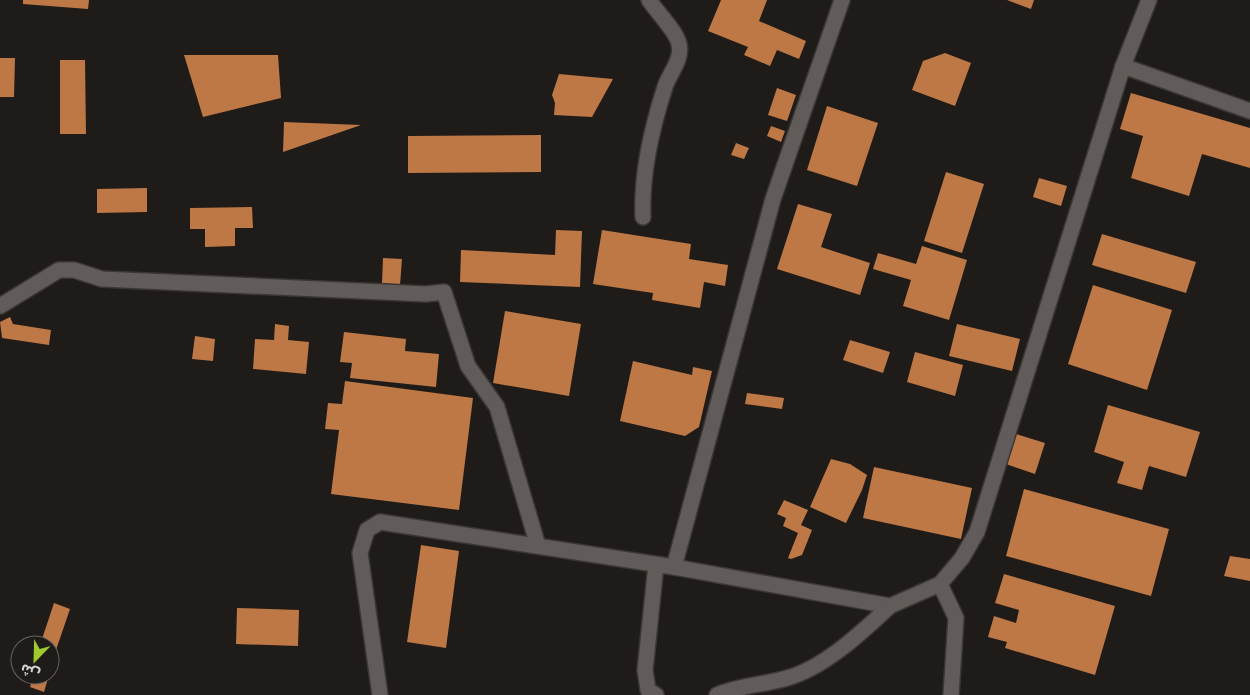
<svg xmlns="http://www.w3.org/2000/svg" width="1250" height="695" viewBox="0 0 1250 695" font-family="'Nunito Sans','Noto Sans Arabic',sans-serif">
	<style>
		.building { fill: #bd7845 }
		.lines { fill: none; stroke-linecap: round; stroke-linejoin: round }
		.minor-casing { stroke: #3a3735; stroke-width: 18 }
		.minor { stroke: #615c59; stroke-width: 15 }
	</style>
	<rect width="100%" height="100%" fill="#1f1b18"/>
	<!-- building -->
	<g class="building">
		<path d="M23,0h66l-1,9 -65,-5z"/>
		<path d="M721,0h46l-8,21 47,20 -7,18 -22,-9 -7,16 -26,-11 4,-8 -40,-16z"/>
		<path d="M1007,0h27l-3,9z"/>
		<path d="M945,53l26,10 -16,43 -43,-16 11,-29z"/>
		<path d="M184,55h94l3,43 -78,19z"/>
		<path d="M0,58h15l-1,39h-14z"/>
		<path d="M60,60h25l1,74h-26z"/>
		<path d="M559,74l54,5 -21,38 -38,-2 1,-12 -3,-8z"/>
		<path d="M777,88l19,7 -9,26 -19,-6z"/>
		<path d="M1131,93l119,35v40l-48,-14 -13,42 -58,-18 12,-42 -23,-7z"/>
		<path d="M827,106l51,17 -21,63 -50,-16z"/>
		<path d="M284,122l77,3 -78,27z"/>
		<path d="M771,126l14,5 -4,11 -14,-6z"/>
		<path d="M541,135v37l-133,1v-37z"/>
		<path d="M736,143l13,5 -5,11 -13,-4z"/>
		<path d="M946,172l38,12 -22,69 -38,-12z"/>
		<path d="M1039,178l28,8 -6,20 -28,-9z"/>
		<path d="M147,188v24l-50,1v-24z"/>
		<path d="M798,204l34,10 -11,33 49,16 -10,32 -83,-26z"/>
		<path d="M252,207l1,21h-18v18l-30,1v-18h-15v-21z"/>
		<path d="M556,230l26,1 -2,56 -120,-5 1,-32 94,5z"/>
		<path d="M602,230l89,14 -2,15 39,6 -3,21 -21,-4 -4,26 -48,-8 1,-7 -60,-9z"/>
		<path d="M1102,234l94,28 -10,31 -94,-28z"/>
		<path d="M922,246l45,14 -18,60 -46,-14 8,-26 -38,-11 5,-16 38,11z"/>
		<path d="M383,258l19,1 -2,26 -18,-2z"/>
		<path d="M1093,285l79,25 -25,80 -79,-26z"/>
		<path d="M505,311l76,13 -12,72 -76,-13z"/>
		<path d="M10,317l3,7 38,6 -2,15 -47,-7 -2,-16z"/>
		<path d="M275,324l14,2 -1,14 21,2 -3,32 -53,-5 2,-30 19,1z"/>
		<path d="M957,324l63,15 -8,32 -63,-15z"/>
		<path d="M344,332l62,7 -1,12 34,3 -3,33 -86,-9 2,-15 -12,-1z"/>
		<path d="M195,336l20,3 -2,22 -21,-2z"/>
		<path d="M850,340l40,12 -7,21 -40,-13z"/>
		<path d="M915,352l48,13 -8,31 -48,-14z"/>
		<path d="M633,361l59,14 1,-8 19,4 -13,56 -14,9 -65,-15z"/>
		<path d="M345,381l128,17 -14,112 -128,-16 8,-64 -14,-1 3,-26 14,1z"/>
		<path d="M747,393l37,5 -2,11 -37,-5z"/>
		<path d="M1108,405l92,27 -14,45 -37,-11 -7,24 -25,-7 7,-21 -30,-10z"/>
		<path d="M1016,434l29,9 -10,31 -29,-10z"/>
		<path d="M831,459l19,5 17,11 -5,15 -16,33 -36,-16z"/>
		<path d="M874,467l98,21 -11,51 -98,-21z"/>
		<path d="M1024,489l145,40 -18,67 -145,-40z"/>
		<path d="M784,500l24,10 -7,15 11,5 -10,25 -11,4 -3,-1 10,-25 -15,-7 3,-8 -9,-4z"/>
		<path d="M421,545l38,6 -13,97 -39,-6z"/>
		<path d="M1230,556l20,3v22l-26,-5z"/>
		<path d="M1004,574l111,32 -20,69 -90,-27 2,-6 -19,-5 6,-21 22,7 3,-13 -24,-7z"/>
		<path d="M54,603l16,6 -14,41 -6,-2v-3h-10z"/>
		<path d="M237,608l62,2 -1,36 -62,-2z"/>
		<path d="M34,675h15l-5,17 -14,-5z"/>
	</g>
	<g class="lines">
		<defs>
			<g id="minor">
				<path d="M1123,66l127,45"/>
				<path d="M643,217c-2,-43 8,-86 21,-127 4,-16 19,-29 15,-46 -2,-12 -23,-33 -30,-44"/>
				<path d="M0,306l59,-36h15l28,9 324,15 18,-2 24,74 29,41 41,139"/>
				<path d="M656,565l-11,105 3,20 8,5"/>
				<path d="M674,567l99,-368 69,-199"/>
				<path d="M380,695l-20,-142 7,-23 13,-8 294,45 216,39 50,-22"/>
				<path d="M717,695c23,-10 46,-10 70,-17 37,-10 75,-46 103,-72"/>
				<path d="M951,695l5,-77 -16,-34 22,-26 15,-26 146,-466 26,-66"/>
			</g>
		</defs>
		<!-- minor casing -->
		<use href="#minor" class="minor-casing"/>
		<!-- minor -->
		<use href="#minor" class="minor"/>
	</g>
	<!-- north arrow -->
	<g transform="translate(35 660) rotate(203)"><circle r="24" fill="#1f1b18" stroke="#686462"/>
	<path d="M0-4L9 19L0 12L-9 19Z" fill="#9eca2e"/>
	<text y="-8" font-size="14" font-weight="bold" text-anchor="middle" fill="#d5d2d0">ش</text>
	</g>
</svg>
